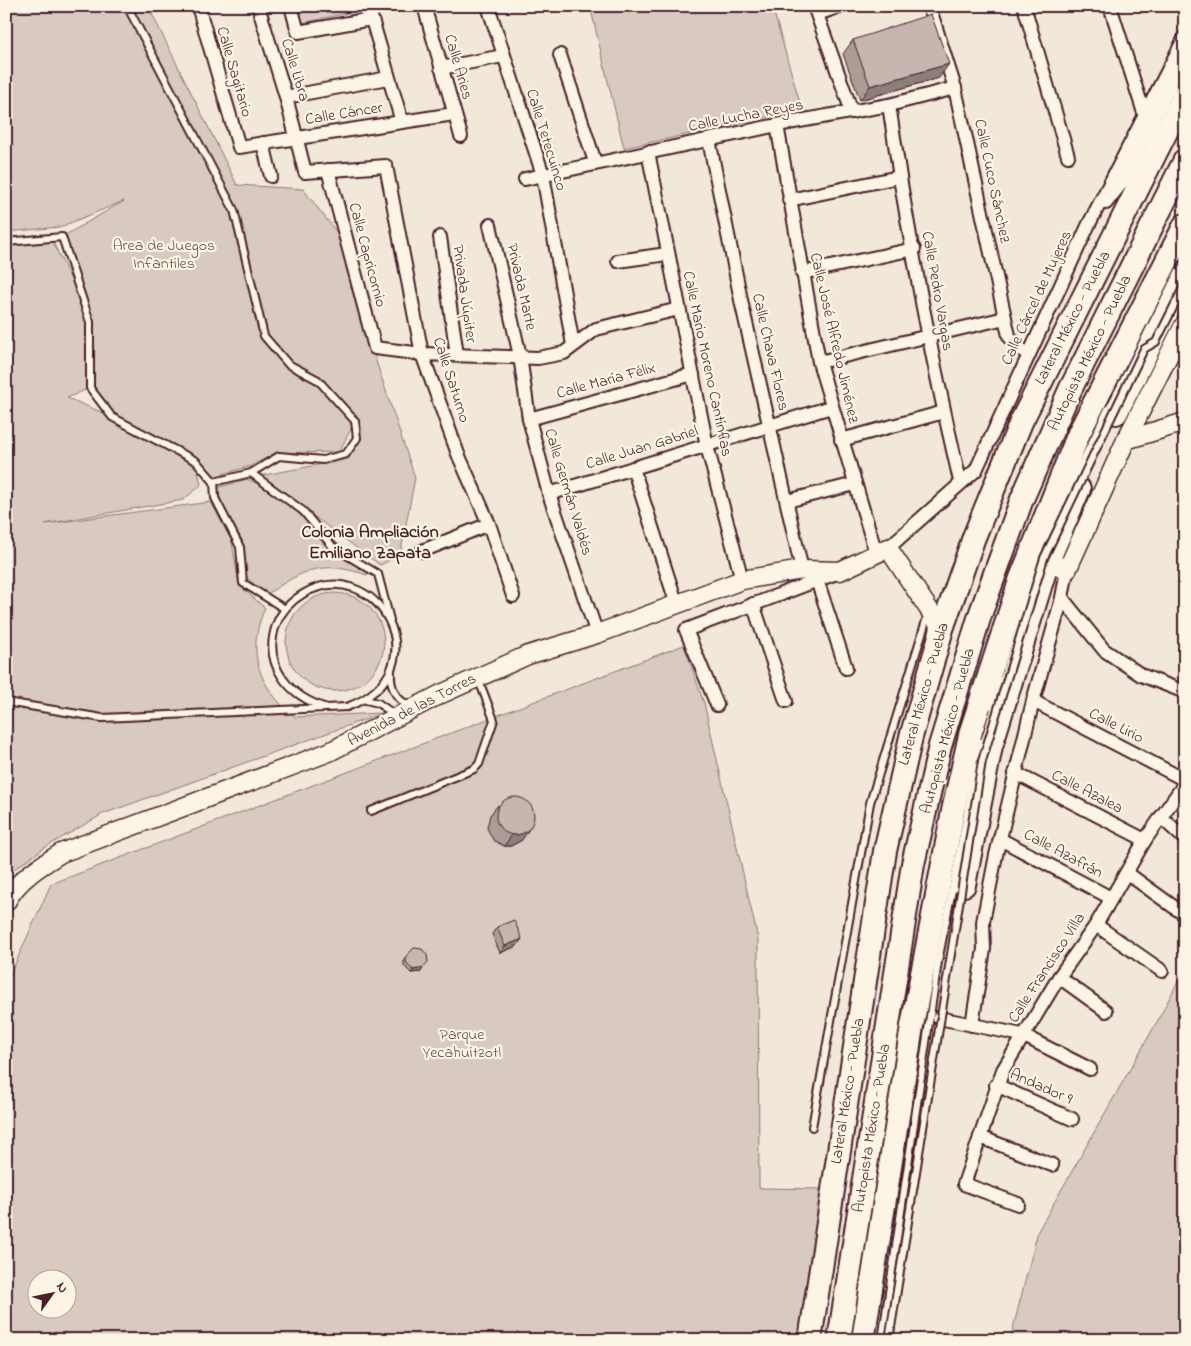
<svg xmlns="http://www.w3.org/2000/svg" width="1191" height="1346" viewBox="0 0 1191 1346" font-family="'Indie Flower',sans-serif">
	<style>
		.green { fill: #d8cac0; stroke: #917476; fill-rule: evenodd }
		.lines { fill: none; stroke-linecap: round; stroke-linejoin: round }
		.lane-casing { stroke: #4a1f2b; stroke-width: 10 }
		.street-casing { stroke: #4a1f2b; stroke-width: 16 }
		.secondary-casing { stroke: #4a1f2b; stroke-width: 21 }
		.highway-casing { stroke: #4a1f2b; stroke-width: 26 }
		.lane { stroke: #fcf5e5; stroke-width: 6 }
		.street { stroke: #fcf5e5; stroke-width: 12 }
		.secondary { stroke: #fcf5e5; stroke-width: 18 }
		.highway { stroke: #fcf5e5; stroke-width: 22 }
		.lane-bridge-casing { stroke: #4a1f2b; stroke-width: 10; stroke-linecap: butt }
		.lane-bridge { stroke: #fcf5e5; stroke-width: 6 }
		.wall { fill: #ab9d96; stroke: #4a1f2b }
		.shaded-wall { fill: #8b7f7a; stroke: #4a1f2b }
		.building { fill: #c7b6af; stroke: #4a1f2b }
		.labels { text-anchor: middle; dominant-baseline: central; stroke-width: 4.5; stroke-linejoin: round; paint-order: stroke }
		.street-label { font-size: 16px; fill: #4a1f2b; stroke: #fcf5e5 }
		.park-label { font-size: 16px; fill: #6e4a50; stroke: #fcf5e5 }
		.neighbourhood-label { font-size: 18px; font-weight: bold; fill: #4a1f2b; stroke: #fcf5e5 }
	</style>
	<rect width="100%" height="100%" fill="#f1e8da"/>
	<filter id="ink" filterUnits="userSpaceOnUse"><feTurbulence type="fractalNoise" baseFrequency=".02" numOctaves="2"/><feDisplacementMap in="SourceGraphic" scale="10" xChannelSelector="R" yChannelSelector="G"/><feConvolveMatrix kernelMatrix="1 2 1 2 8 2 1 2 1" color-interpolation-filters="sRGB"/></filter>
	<g filter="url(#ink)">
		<!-- green -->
		<g class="green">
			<path d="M6,6h142l89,179 66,4 39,50 29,107 44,132 -15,77 -20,10 -121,-89 90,-17 5,-36 -15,29 -64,1 -24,13 -35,10 -20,-14 5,23 -18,15 -138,24 166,-22 21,40 7,43 26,23c-20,44 -6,80 30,109l88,-4 -280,101 -59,34 -38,27v-631l45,-6 35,73 -24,-74 62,-36 -64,26 -54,5zM90,388l21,28 -44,-18z"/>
			<path d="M299,6h55l2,5 -53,12z"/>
			<path d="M590,6h182l30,104 -178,38z"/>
			<path d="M247,479l23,11 58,47 42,29 -3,9c-45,-15 -63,-6 -101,20l-24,-22v-33l-20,-35 -5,-17z"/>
			<circle cx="335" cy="642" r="49"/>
			<path d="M684,645l20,58 54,236 1,249 64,1 -24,151h-793v-356l45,-100zM38,1278h30v30h-30z"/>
			<path d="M1185,968v372h-175l28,-109 120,-211z"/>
		</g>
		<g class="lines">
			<defs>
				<g id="lane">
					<path d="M127,6l107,204 30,126 24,28 30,16 37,41 2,17 -11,16 -23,6 -44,-4 -28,17 52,38 30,36 45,27 12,46"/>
					<path d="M818,17l32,-11"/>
					<path d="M6,242l56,-5 28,85v66l22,29 84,44 18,21 37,-9"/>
					<path d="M214,482l1,16 25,49 3,36 42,26"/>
					<path d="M1071,485l37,-76"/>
					<path d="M391,672c-1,15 5,28 19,34"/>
					<path d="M366,700l12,3 17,12"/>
					<path d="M6,702l96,16 245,-11c98,-37 28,-156 -44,-113 -12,7 -22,18 -27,31 -14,41 14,72 51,83"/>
					<path d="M992,706l7,-26"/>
					<path d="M371,811l103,-42 5,-5 15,-44 -16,-42"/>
					<path d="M812,1127l58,-324 58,-189"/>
					<path d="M882,1340l56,-378 43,-220"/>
				</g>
				<g id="street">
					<path d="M198,6l41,141 215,-33"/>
					<path d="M258,6l28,91 19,75 81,-6 36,188 36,100 31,70 24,72"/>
					<path d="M291,6l7,26 73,-13"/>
					<path d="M368,6l34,116"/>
					<path d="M424,6l37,130"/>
					<path d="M488,6l55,169 30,170"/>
					<path d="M814,6l38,106"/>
					<path d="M929,6l26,82 54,248 8,10 12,9"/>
					<path d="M1024,6l44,150"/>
					<path d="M1110,6l34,107"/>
					<path d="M560,55l35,107"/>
					<path d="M441,68l62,-12"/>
					<path d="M286,97l102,-19"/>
					<path d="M889,105c18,126 42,252 71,376"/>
					<path d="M777,125l42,237 57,191"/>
					<path d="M709,140l33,165 60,265"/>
					<path d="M263,143l8,33"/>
					<path d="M648,152l59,294 35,134"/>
					<path d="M328,170l47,178 47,6 116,4 26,-5 32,-24 83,-20"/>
					<path d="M525,179l252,-54 112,-20 66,-17"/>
					<path d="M789,200l110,-23"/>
					<path d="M1106,203l17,-22 62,-125"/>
					<path d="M490,225l30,131 9,63 20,75 48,140"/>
					<path d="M440,237l17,118"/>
					<path d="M618,261l49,-7"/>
					<path d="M802,273l112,-24"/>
					<path d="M819,362l186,-44"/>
					<path d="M529,419l164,-45"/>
					<path d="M841,440l103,-28"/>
					<path d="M633,468l44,137"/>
					<path d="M549,494l282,-87"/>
					<path d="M787,501l68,-17"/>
					<path d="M888,548l88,-78 112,-244 97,-189"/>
					<path d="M422,551l67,-27"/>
					<path d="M817,580l29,88"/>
					<path d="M1062,598l42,52 37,25 44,17"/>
					<path d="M753,604l33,97"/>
					<path d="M1033,701l152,79"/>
					<path d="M717,705l-31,-75 148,-56"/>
					<path d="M1015,773l130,67"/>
					<path d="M1161,817l24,22"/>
					<path d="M1000,839l111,59"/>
					<path d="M1127,873l58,42"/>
					<path d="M1096,925l66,46"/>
					<path d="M1059,977l47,34"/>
					<path d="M939,1018l83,17 68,34"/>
					<path d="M972,1025l12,-76 -1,-27 13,-67 37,-154 29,-103 5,-28"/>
					<path d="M996,1085l76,34"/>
					<path d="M980,1137l72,28"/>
					<path d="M1018,1204l-54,-20 39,-114 56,-93 37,-52 49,-85 40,-57"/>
				</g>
				<g id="secondary">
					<path d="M1126,440l59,-18"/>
					<path d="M1048,561l19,9 59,-130 59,-117"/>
					<path d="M6,902c11,-22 34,-36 55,-49l268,-101 110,-57 89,-40 69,-21 145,-54 60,-10 38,1 48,-23 54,81"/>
				</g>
				<g id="highway">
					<path d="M1116,413l69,-137"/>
					<path d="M964,885l27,-139 57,-185 31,-72"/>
					<path d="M810,1340l75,-489 26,-114 31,-108 32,-92 47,-115 164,-328"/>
					<path d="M839,1340l74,-476 27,-118 40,-131 42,-116 48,-109 115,-230"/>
					<path d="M863,1340l49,-314 41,-215 18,-80 50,-153 58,-145 106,-208"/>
				</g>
			</defs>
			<!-- lane casing -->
			<use href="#lane" class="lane-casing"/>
			<!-- street casing -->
			<use href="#street" class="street-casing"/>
			<!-- secondary casing -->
			<use href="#secondary" class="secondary-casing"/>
			<!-- highway casing -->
			<use href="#highway" class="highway-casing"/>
			<!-- lane -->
			<use href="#lane" class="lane"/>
			<!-- street -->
			<use href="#street" class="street"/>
			<!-- secondary -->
			<use href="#secondary" class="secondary"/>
			<!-- highway -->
			<use href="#highway" class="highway"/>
			<defs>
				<path id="lane-bridge" d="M889,1340l93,-579 62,-203 100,-209 12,-7 29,-58"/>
			</defs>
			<!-- lane-bridge casing -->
			<use href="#lane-bridge" class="lane-bridge-casing"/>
			<!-- lane-bridge -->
			<use href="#lane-bridge" class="lane-bridge"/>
		</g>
		<!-- wall -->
		<g class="wall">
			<path d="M853,40l86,38 -79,22 -17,-46z"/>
			<path d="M498,805l24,35 -11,6h-7l-11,-6 -6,-12 3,-13z"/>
			<path d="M497,927l20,19 -17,7 -8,-19z"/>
			<path d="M407,955l14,17 -10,1 -7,-7v-7z"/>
		</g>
		<!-- shaded-wall -->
		<g class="shaded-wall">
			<path d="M949,64l-10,14 -79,22 10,-14z"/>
			<path d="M529,829l-7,11 -11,6h-7l8,-11z"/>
			<path d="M522,939l-5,7 -17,7 5,-7z"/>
			<path d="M423,968l-2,4 -10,1 2,-3z"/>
		</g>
		<!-- building -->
		<g class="building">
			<path d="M931,14l18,50 -79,22 -17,-46z"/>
			<circle cx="515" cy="816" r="19"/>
			<path d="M514,920l8,19 -17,7 -8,-19z"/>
			<path d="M414,948l8,1 5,6 1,7 -5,6 -10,2 -7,-8 1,-7z"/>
		</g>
	</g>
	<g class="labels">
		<!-- street labels -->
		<g class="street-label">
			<text transform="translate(458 67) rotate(74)">Calle Aries</text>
			<text transform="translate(295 70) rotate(73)">Calle Libra</text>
			<text transform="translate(234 72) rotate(74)">Calle Sagitario</text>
			<text transform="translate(344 114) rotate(-9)">Calle Cáncer</text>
			<text transform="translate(746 116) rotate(-11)">Calle Lucha Reyes</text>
			<text transform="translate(546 140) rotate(73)">Calle Tetecuinco</text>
			<text transform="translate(992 181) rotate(78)">Calle Cuco Sánchez</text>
			<text transform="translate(367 255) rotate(75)">Calle Capricornio</text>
			<text transform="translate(521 287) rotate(77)">Privada Marte</text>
			<text transform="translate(937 291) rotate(80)">Calle Pedro Vargas</text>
			<text transform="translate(464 294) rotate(82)">Privada Júpiter</text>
			<text transform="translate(1037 298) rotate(-65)">Calle Cárcel de Mujeres</text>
			<text transform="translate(1073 318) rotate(-63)">Lateral México - Puebla</text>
			<text transform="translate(834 338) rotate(77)">Calle José Alfredo Jiménez</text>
			<text transform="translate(770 352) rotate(77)">Calle Chava Flores</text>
			<text transform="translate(1090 353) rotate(-64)">Autopista México - Puebla</text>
			<text transform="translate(707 364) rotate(78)">Calle Mario Moreno Cantínflas</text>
			<text transform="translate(451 380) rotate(72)">Calle Saturno</text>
			<text transform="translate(606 381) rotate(-15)">Calle María Félix</text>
			<text transform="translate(642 448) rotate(-17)">Calle Juan Gabriel</text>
			<text transform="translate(568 492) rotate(73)">Calle Germán Valdés</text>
			<text transform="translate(924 694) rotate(-74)">Lateral México - Puebla</text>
			<text transform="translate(412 710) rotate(-27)">Avenida de las Torres</text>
			<text transform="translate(1116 726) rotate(27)">Calle Lirio</text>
			<text transform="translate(948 731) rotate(-75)">Autopista México - Puebla</text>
			<text transform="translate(1087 792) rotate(27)">Calle Azalea</text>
			<text transform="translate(1063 854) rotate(28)">Calle Azafrán</text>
			<text transform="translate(1047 968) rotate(-57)">Calle Francisco Villa</text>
			<text transform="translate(1041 1087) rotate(24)">Andador 9</text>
			<text transform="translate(848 1091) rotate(-81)">Lateral México - Puebla</text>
			<text transform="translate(872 1128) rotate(-81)">Autopista México - Puebla</text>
		</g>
		<!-- park labels -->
		<g class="park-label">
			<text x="164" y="246">Area de Juegos<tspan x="164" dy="18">Infantiles</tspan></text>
			<text x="462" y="1035">Parque<tspan x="462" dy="18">Yecahuitzotl</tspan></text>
		</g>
		<!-- neighbourhood labels -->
		<g class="neighbourhood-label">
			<text x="370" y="533">Colonia Ampliación<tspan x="370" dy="21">Emiliano Zapata</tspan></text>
		</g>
	</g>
	<!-- margin -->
	<rect width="1191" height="1346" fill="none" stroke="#fcf5e5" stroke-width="25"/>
	<rect x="12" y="12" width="1166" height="1321" fill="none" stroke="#4a1f2b" stroke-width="2" filter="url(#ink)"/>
	<!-- north arrow -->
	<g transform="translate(52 1294) rotate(57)"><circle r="24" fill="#fcf5e5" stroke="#b59f9b"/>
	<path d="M0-4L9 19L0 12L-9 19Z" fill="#4a1f2b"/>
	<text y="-8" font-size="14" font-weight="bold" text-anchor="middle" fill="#4a1f2b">N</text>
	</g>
</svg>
